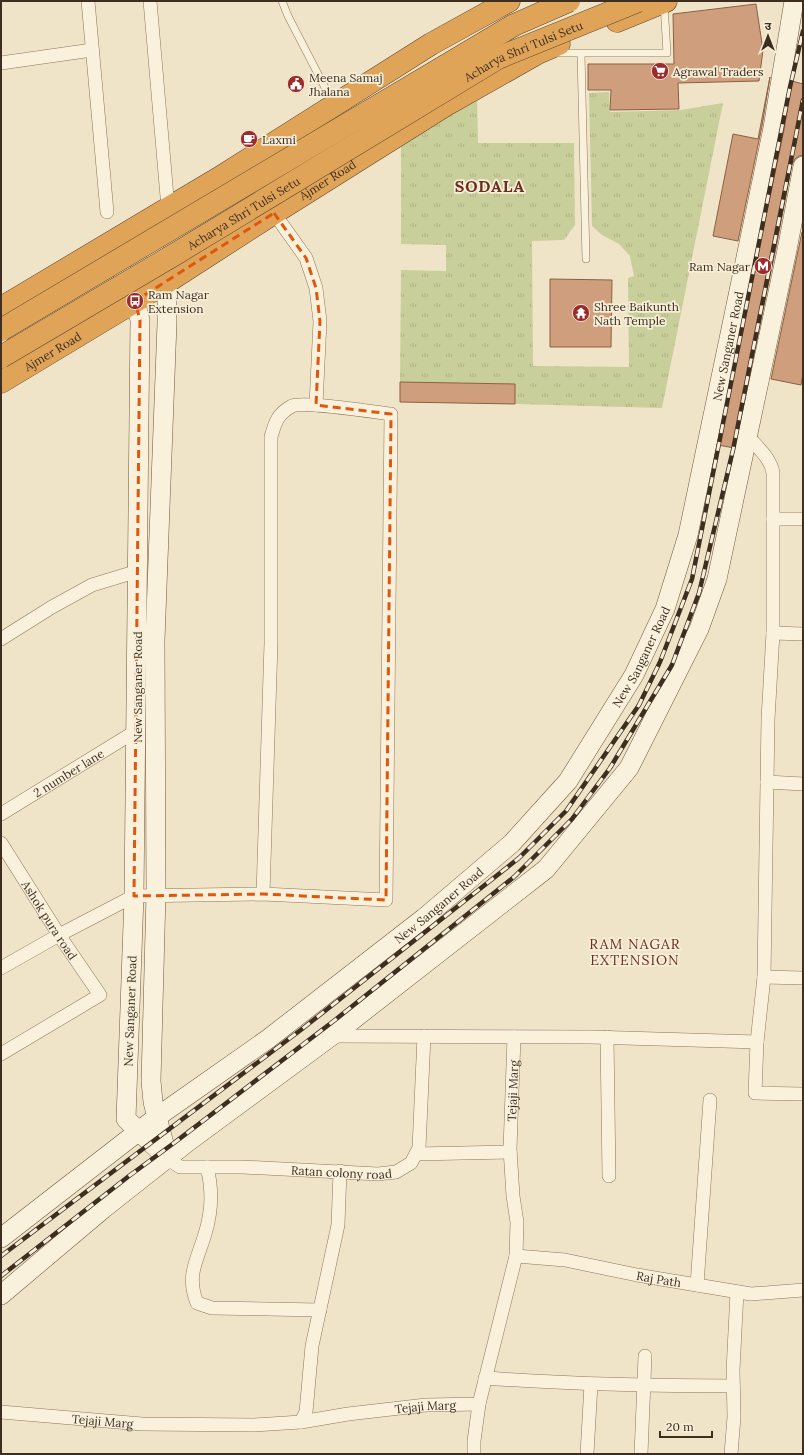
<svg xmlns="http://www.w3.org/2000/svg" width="804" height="1455" viewBox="0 0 804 1455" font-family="Lora,'Noto Sans Devanagari',serif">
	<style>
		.grass { fill: url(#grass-tufts) }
		.building { fill: #cf9f7d; stroke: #8d5f41 }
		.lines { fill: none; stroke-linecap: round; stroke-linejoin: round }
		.lane-casing { stroke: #8d765c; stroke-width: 8 }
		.street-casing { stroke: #8d765c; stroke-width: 14 }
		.secondary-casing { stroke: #6f573f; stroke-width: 20 }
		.highway-casing { stroke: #5b4430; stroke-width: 23 }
		.lane { stroke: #faf1dc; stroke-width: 7 }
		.street { stroke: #faf1dc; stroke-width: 13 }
		.secondary { stroke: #faf1dc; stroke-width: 19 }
		.highway { stroke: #e0a458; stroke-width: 22 }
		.rail-casing { stroke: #3d2e20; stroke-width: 4.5 }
		.rail { stroke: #f7eed8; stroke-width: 3; stroke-dasharray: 9; stroke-linecap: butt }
		.highway-bridge-casing { stroke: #5b4430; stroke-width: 23; stroke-linecap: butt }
		.highway-bridge { stroke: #e0a458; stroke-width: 22 }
		.marked { fill: none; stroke: #df570d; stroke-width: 3; stroke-dasharray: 8 5; stroke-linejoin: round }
		.labels { text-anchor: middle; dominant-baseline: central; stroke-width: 3.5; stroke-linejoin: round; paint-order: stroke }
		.street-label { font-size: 12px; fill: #3d2e20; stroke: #f7eed8 }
		.poi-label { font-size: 12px; fill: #3d2e20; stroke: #f7eed8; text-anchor: start }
		.quarter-label { font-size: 14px; letter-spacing: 1px; fill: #6b2e1e; stroke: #f7eed8 }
		.district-label { font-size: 16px; font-weight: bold; letter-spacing: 1px; fill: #6b2e1e; stroke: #f7eed8 }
	</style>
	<defs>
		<pattern id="grass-tufts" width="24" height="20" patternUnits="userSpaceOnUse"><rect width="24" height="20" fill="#c9cf9b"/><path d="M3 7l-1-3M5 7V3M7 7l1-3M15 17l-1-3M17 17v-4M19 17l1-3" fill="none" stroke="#aeb285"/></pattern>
	</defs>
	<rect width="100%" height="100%" fill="#f0e4c8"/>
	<!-- grass -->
	<path class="grass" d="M609,92l1,20 71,-2 42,-7 -61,305 -147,-4v-20l-115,-2 1,-112 45,1v-26l-45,-1v-103l76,-47 1,49h96l1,82 -11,15 -32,1 1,125 96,1 -1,-89 6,-2 -4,-20 -11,-12 -17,-9 -10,-9 -3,-133z"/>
	<!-- building -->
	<g class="building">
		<path d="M756,4l7,46 -4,31 -81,2 1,26 -69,1 1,-20h-23v-26h86l-1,-50z"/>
		<path d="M770,77l-8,49 -24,115 -25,-5 20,-102 25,5z"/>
		<path d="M792,81l11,3v71l-4,1 -4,3 -3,5 -16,84 -42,200 -16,-3 66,-315z"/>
		<path d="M802,232l1,1v140l-2,12 -30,-6z"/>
		<path d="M550,279l62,1 -1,67h-61z"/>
		<path d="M400,382l115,2v20l-115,-2z"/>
	</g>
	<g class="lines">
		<defs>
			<g id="lane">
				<path d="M282,1l6,15 45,87"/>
				<path d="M556,53h111l-3,-49"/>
				<path d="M581,54l5,205"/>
			</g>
			<g id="street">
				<path d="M88,1l19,211"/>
				<path d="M150,1l18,207"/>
				<path d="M1,63l91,-13"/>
				<path d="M274,213l32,45 10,30 4,33 -4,84"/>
				<path d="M747,435c9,11 24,23 26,38v160l-5,86 -4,258 -7,65 -2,51 48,1"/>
				<path d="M773,519h30"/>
				<path d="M773,633l30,1"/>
				<path d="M1,639l51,-32 40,-22 46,-14"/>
				<path d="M767,782l36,2"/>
				<path id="s1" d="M1,814l135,-83"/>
				<path id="s2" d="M1,843l58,92 41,60 -99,59"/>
				<path d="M1,968l58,-33 75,-39 129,-2 8,-251v-206c4,-14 6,-23 21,-31 11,-5 83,6 99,8l-5,486 -123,-6"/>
				<path d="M764,977l39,1"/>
				<path d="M333,1036l258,1 166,5"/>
				<path d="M607,1037l2,139"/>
				<path d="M416,1154l94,-2"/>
				<path id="s3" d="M168,1159l12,8h63l135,7 18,-2 15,-9 8,-15 5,-112"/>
				<path d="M207,1167c6,24 5,44 -2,67 -8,27 -19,41 -8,69l15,5 108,2"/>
				<path id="s4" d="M516,1256l49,4 72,15 114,19 52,-4"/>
				<path d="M697,1285l13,-185"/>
				<path d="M485,1378c83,6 165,8 248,8"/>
				<path id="s5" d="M1,1412l141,12 112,1 47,-3 47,-8 78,-9 53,-1 37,-148 1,-34 -4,-26 -3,-47 4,-112"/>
				<path d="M301,1422l5,-10 6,-66 26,-121 2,-54"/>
				<path d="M474,1454v-13l5,-37"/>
				<path d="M587,1454l4,-70"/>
				<path d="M641,1454l4,-98"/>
				<path d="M731,1454l3,-37 -1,-47 4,-78"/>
			</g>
			<g id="secondary">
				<path d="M146,228l21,54v41l-12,317 1,255 -5,186 2,21 15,57"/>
				<path d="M111,247l24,54 5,19 -6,576 -8,223 42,40"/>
				<path id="s6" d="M1,1238l156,-121 111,-78 156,-121 88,-75 56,-62 66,-106 31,-66 23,-74 85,-407 21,-127"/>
				<path d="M1,1295l102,-86 86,-68 152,-112 205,-160 83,-101 70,-139 18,-50 70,-329 16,-84"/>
			</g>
			<g id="highway">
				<path d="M617,21l49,-20"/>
				<path d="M1,308l218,-130 212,-134 78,-43"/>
				<path id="s7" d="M1,382l166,-100 107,-69 172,-108 92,-52 21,-9"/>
			</g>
		</defs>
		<!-- lane casing -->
		<use href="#lane" class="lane-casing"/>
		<!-- street casing -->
		<use href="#street" class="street-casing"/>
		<!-- secondary casing -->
		<use href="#secondary" class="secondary-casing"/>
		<!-- highway casing -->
		<use href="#highway" class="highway-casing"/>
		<!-- lane -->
		<use href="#lane" class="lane"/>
		<!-- street -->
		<use href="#street" class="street"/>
		<!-- secondary -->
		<use href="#secondary" class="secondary"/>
		<!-- highway -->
		<use href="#highway" class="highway"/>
		<defs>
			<g id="rail">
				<path d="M1,1256l301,-227 217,-171 47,-47 73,-106 21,-43 32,-83 98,-492 13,-56"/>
				<path d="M1,1276l128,-100 49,-36 157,-120 179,-143 58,-58 38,-51 62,-103 27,-72 34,-143 70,-350"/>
			</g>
		</defs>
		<!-- rail casing -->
		<use href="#rail" class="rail-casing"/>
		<!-- rail -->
		<use href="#rail" class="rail"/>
		<defs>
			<g id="highway-bridge">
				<path d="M1,330l513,-305 55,-24"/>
				<path id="s8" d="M1,357l176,-104 321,-195 140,-57"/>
			</g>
		</defs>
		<!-- highway-bridge casing -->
		<use href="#highway-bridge" class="highway-bridge-casing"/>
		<!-- highway-bridge -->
		<use href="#highway-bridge" class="highway-bridge"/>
	</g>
	<!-- marked area -->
	<path class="marked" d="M274,213l32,45 10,30 4,33 -4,84 75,9 -5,486 -123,-6 -129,2 6,-576 -5,-19z"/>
	<!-- icons -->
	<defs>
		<symbol id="supermarket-disc" viewBox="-11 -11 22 22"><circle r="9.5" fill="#9e2a2b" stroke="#f7eed8"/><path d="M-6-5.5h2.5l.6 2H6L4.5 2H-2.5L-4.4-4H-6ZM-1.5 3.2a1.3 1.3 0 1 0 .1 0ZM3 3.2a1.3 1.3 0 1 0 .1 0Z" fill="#fff"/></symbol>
		<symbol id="civic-disc" viewBox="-11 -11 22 22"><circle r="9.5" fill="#9e2a2b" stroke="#f7eed8"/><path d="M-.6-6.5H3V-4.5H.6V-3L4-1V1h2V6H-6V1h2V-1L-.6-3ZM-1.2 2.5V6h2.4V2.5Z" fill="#fff"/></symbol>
		<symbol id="cafe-disc" viewBox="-11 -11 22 22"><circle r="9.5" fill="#9e2a2b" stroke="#f7eed8"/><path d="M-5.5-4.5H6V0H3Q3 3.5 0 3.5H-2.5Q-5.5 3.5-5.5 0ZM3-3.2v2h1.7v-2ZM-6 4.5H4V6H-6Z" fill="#fff"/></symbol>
		<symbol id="metro-disc" viewBox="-11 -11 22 22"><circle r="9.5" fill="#9e2a2b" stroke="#f7eed8"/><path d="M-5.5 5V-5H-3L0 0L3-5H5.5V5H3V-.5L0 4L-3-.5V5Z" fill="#fff"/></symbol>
		<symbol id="bus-disc" viewBox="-11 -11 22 22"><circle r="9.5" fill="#9e2a2b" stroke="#f7eed8"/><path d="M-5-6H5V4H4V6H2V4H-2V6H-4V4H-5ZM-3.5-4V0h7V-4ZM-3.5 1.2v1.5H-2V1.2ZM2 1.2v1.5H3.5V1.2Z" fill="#fff"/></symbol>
		<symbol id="temple-disc" viewBox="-11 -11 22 22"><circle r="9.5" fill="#9e2a2b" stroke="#f7eed8"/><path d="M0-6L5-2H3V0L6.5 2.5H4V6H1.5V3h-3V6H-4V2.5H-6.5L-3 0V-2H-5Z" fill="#fff"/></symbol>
	</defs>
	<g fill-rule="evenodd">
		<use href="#supermarket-disc" x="650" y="61" width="20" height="20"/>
		<use href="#civic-disc" x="286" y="74" width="20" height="20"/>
		<use href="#cafe-disc" x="239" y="129" width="20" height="20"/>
		<use href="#metro-disc" x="753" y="256" width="20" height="20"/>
		<use href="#bus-disc" x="125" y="291" width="20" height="20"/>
		<use href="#temple-disc" x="571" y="303" width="20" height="20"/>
	</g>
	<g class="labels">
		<!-- street labels -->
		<g class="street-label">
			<text stroke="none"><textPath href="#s8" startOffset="606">Acharya Shri Tulsi Setu</textPath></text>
			<text stroke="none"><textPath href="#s7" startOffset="384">Ajmer Road</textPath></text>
			<text stroke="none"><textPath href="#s8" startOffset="282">Acharya Shri Tulsi Setu</textPath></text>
			<text stroke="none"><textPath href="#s6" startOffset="1198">New Sanganer Road</textPath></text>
			<text stroke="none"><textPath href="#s7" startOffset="60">Ajmer Road</textPath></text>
			<text stroke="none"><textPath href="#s6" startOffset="874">New Sanganer Road</textPath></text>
			<text transform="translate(137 687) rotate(-90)">New Sanganer Road</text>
			<text stroke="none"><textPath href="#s1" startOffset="79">2 number lane</textPath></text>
			<text stroke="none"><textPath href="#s6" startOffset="550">New Sanganer Road</textPath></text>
			<text stroke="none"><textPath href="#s2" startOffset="91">Ashok pura road</textPath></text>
			<text transform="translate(130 1011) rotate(-88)">New Sanganer Road</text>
			<text stroke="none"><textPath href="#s5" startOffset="798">Tejaji Marg</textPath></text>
			<text stroke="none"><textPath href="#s3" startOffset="176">Ratan colony road</textPath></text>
			<text stroke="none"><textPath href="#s4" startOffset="145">Raj Path</textPath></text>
			<text stroke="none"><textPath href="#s5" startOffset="426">Tejaji Marg</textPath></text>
			<text stroke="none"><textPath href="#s5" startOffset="102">Tejaji Marg</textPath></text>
		</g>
		<!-- poi labels -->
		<g class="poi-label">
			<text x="673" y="71">Agrawal Traders</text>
			<text x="309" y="77">Meena Samaj<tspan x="309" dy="14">Jhalana</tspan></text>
			<text x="262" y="139">Laxmi</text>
			<text x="750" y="266" text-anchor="end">Ram Nagar</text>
			<text x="148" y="294">Ram Nagar<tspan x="148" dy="14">Extension</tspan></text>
			<text x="594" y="306">Shree Baikunth<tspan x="594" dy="14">Nath Temple</tspan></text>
		</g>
		<!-- quarter labels -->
		<g class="quarter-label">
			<text x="635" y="944">RAM NAGAR<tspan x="635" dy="16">EXTENSION</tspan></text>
		</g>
		<!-- district labels -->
		<g class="district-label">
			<text x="490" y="186">SODALA</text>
		</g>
	</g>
	<!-- border -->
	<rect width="804" height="1455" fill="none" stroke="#3d2e20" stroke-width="4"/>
	<!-- north arrow -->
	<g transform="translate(768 36)" stroke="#f7eed8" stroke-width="3" paint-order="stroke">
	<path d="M0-3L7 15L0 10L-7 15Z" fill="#3d2e20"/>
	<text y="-6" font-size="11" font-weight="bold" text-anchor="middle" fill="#3d2e20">उ</text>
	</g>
	<!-- scale -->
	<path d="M660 1431v6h52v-6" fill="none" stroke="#3d2e20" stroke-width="2"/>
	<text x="666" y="1431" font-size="12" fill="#3d2e20" stroke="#f7eed8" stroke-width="3" paint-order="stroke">20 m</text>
</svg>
